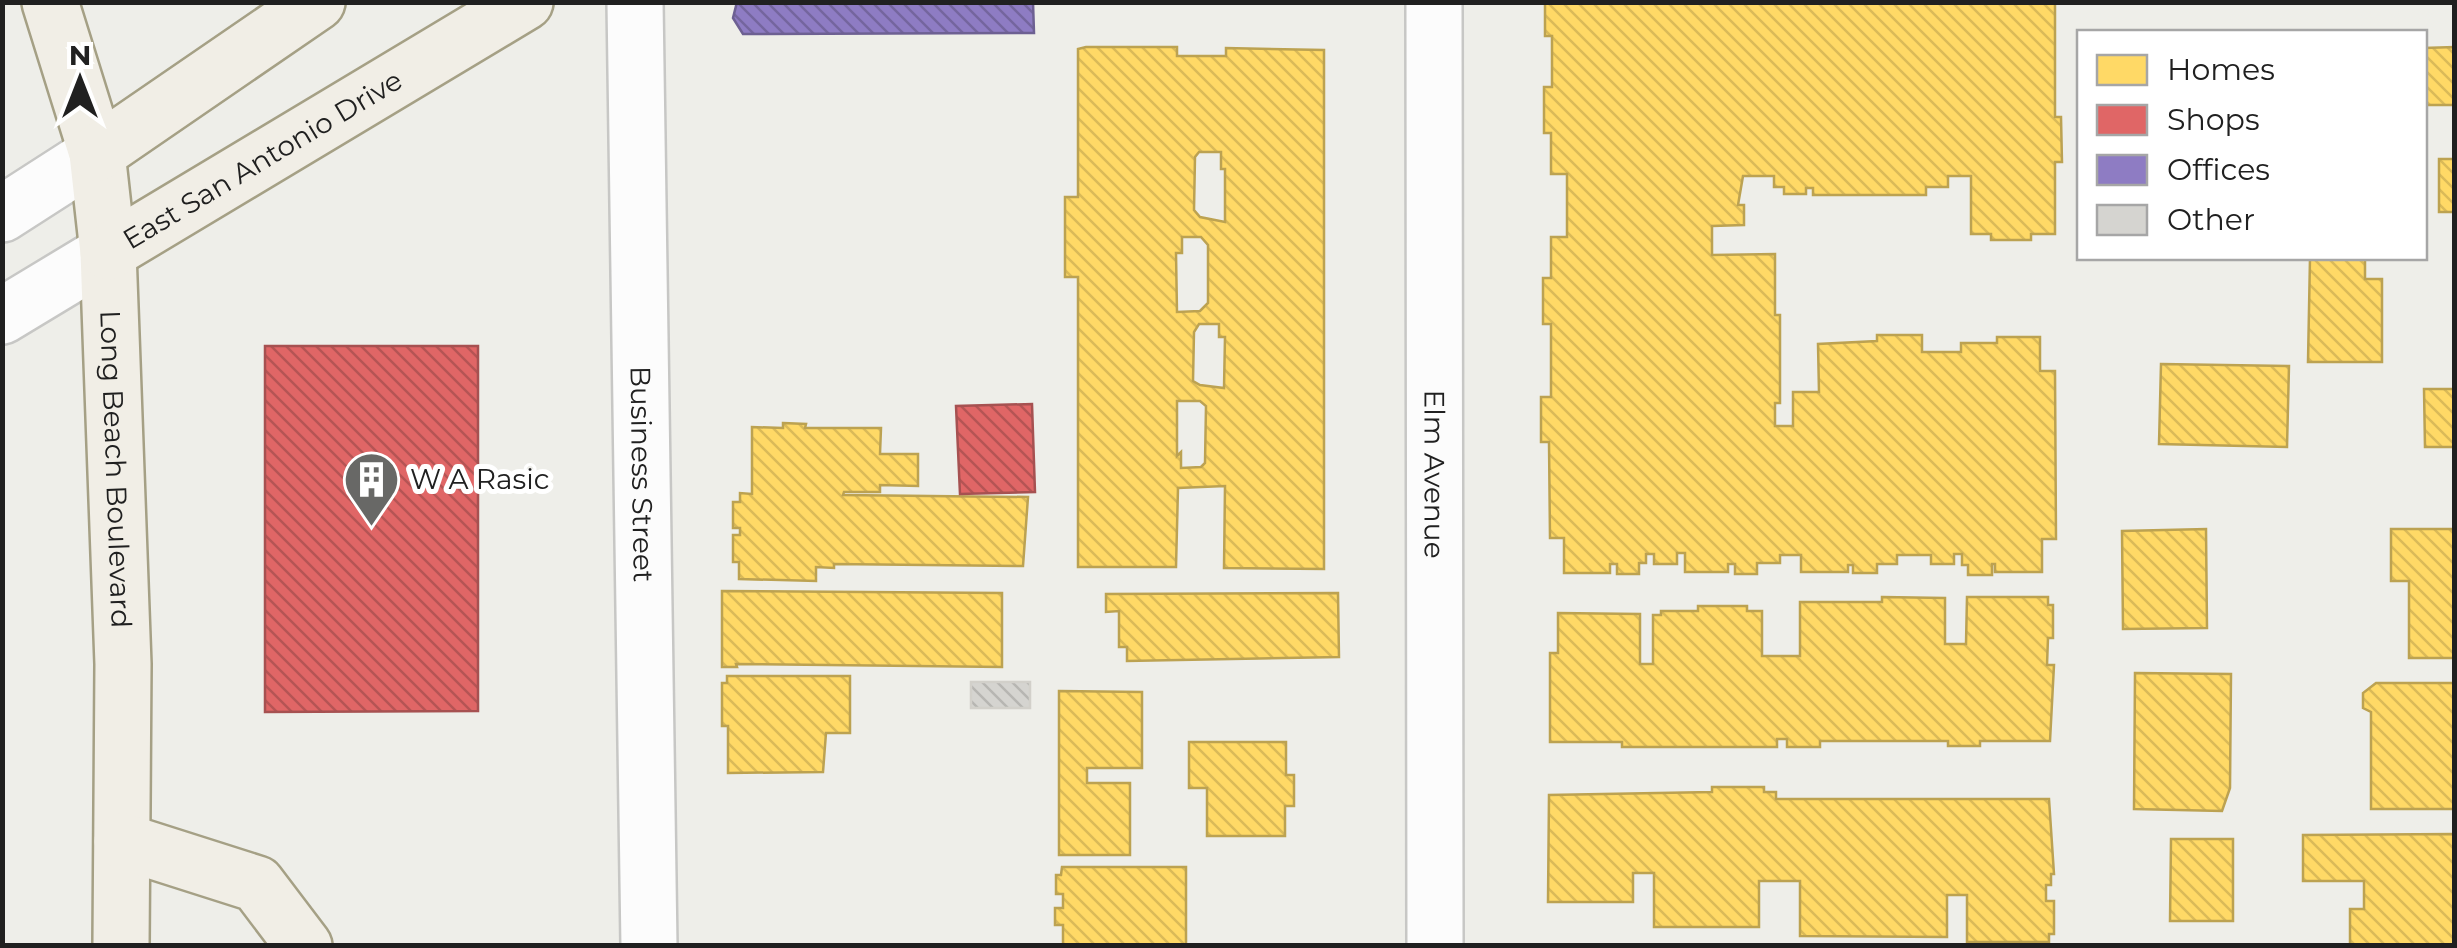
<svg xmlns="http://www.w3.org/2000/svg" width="2457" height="948" viewBox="0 0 2457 948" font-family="Montserrat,sans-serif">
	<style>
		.homes { fill: url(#homes-back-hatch); stroke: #bca251; stroke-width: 2.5; fill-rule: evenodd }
		.shops { fill: url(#shops-back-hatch); stroke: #a65151; stroke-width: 2.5 }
		.offices { fill: url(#offices-back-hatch); stroke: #6d6092; stroke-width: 2.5 }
		.building { fill: url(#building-back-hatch); stroke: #d2d0ca; stroke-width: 2.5 }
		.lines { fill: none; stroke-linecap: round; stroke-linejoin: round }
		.minor-casing { stroke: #c7c7c5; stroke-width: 60 }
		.major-casing { stroke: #a5a085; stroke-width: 60 }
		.minor { stroke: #fcfcfc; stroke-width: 55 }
		.major { stroke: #f1eee6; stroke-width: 55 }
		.labels { text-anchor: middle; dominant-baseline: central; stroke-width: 10; stroke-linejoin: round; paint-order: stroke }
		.street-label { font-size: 28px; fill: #202020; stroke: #fff }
		.poi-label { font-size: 28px; fill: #202020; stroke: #fff; text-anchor: start }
	</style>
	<defs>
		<pattern id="homes-back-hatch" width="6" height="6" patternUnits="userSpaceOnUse" patternTransform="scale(2.5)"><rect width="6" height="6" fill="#ffd966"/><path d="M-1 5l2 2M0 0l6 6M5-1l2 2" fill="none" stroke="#daba58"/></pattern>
		<pattern id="shops-back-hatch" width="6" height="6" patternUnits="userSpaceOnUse" patternTransform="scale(2.5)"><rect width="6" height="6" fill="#e06666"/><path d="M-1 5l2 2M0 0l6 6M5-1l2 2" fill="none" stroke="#b55454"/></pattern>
		<pattern id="offices-back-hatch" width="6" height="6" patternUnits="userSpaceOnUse" patternTransform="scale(2.5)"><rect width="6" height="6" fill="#8e7cc3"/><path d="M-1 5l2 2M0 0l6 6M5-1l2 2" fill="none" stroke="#74659e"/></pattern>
		<pattern id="building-back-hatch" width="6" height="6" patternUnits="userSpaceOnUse" patternTransform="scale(2.5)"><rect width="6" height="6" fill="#d5d4d0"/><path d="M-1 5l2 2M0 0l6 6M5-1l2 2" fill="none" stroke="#b7b6b2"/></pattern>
	</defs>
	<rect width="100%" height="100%" fill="#eeeee9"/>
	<!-- homes -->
	<g class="homes">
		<path d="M1545,2h510v115h6l1,45h-7v72h-24v6h-40v-6h-20v-58h-23v11h-22v8h-113v-7h-7v6h-22v-7h-10v-11h-31l-5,29h6v20l-32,1v29l63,-1v61h5v88h-5v23h18v-34h26l-1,-48 59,-3v-6h45v17h39v-9h36v-6h43v34h15l1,168h-14v33h-47v-8h-3v11h-24v-10h-6v-11h-8v10h-23v-9h-34v9h-20v9h-24v-8h-5v7h-47v-17h-21v8h-23v11h-22v-10h-7v8h-43v-19h-8v11h-23v-10h-8v9h-7v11h-22v-10h-7v9h-46v-35h-14l-1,-96h-8v-45h10v-73h-8v-46h8v-41h16v-63h-16v-41h-7v-46h8v-51h-7z"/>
		<path d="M1086,47h91v9h49v-8l98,2v519l-100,-1 1,-82 -47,2 -2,79h-98v-290h-13v-80h13v-148zM1199,152h22v17h4v53l-25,-5 -6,-7 1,-53zM1182,237h19l7,8v58l-8,8 -23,1 -1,-59h6zM1199,324h20v13h6l-1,51 -24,-3 -7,-4 1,-49zM1177,401h23l6,5 -1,57 -4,4 -20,1v-16l-4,4z"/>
		<path d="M2454,47v58h-30v-57z"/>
		<rect x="2439" y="159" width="15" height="53"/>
		<path d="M2310,258h55v21h17v83h-74z"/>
		<path d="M2161,364l128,2 -2,81 -128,-3z"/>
		<path d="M2424,389h30v58h-29z"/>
		<path d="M783,423l23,1 -1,4h76l-1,26h38v32l-38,-1v7h-36l-1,3 185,2 -5,69 -189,-2v4l-18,-1v14l-77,-2v-17h-6v-27h7v-7h-7v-26h7v-9l12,1v-67l31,1z"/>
		<path d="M2206,529l1,99 -84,1 -1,-98z"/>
		<path d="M2391,529h63v129h-45v-77h-18z"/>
		<path d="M722,591l280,2v74l-266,-3 1,3h-15z"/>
		<path d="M1338,593l1,64 -212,4v-14h-8v-36l-13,1v-18z"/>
		<path d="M1882,597l63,1v46h21l1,-47h81v8h5v33h-5l-1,27h7l-4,76h-70v5h-32v-5h-128v6h-33v-8h-10v8h-155v-5h-72v-89h8v-40l82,1v50h13v-49h8v-4h37v-5h49v5h15v45h38v-54h82z"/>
		<path d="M2135,673l96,1 -1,114 -8,23 -88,-2z"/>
		<path d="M727,676h123v57h-24l-3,39 -95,1v-47h-6v-43h5z"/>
		<path d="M2376,683h78v126h-83v-97l-8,-4v-15z"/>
		<path d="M1059,691l83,1v76h-55v15h43v72h-71z"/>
		<path d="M1189,742h97v33h8v31h-9v30h-78v-48h-18z"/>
		<path d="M1712,787h52v5h12v7h273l5,75h-3v11h-5v16h8v33h-5v8h-82v-47h-20v42l-147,-1v-55h-41v46h-105v-54h-21v29h-85l1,-107 163,-3z"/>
		<path d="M2454,834v112h-104v-37h14v-28h-61v-46z"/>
		<path d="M2171,839h62v82h-63z"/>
		<path d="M1062,867h124v79h-123v-21h-8v-17h8v-14h-7v-19h5z"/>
	</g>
	<!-- shops -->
	<g class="shops">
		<path d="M265,346h213v365l-213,1z"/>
		<path d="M1032,404l3,88 -75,2 -4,-88z"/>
	</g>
	<!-- offices -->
	<path class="offices" d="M737,2h296l1,31 -291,1 -10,-16z"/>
	<!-- building -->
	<rect class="building" x="971" y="682" width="59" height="26"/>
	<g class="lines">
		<defs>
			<g id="minor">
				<path id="s1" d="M635,2l14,944"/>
				<path id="s2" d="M1434,2l1,944"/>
				<path d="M2,214l95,-61"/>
				<path d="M2,316l106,-64"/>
			</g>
			<g id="major">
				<path id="s3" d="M50,2l47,151 11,99 15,412 -2,282"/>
				<path d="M97,153l220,-151"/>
				<path id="s4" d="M108,252l417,-250"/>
				<path d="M122,841l135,43 47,62"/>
			</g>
		</defs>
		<!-- minor casing -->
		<use href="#minor" class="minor-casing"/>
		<!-- major casing -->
		<use href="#major" class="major-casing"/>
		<!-- minor -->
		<use href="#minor" class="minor"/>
		<!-- major -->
		<use href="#major" class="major"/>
	</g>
	<!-- icons -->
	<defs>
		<symbol id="building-pin" viewBox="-11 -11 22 30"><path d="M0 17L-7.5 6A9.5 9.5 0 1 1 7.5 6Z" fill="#686866" stroke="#fff"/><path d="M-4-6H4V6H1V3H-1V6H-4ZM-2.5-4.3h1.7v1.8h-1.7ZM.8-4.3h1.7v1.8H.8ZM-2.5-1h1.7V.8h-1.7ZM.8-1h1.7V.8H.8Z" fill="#fff"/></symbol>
	</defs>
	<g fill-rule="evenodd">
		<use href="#building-pin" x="340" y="448" width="63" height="86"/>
	</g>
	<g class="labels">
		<!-- street labels -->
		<g class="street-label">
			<text stroke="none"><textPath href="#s4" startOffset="180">East San Antonio Drive</textPath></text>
			<text stroke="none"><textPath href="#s3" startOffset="475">Long Beach Boulevard</textPath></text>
			<text stroke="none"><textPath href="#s1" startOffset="472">Business Street</textPath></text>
			<text stroke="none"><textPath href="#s2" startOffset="472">Elm Avenue</textPath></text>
		</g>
		<!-- poi labels -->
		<g class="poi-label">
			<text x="410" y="479">W A Rasic</text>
		</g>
	</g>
	<!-- border -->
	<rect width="2457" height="948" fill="none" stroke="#202020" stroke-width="10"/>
	<!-- legend -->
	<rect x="2077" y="30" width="350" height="230" fill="#ffffff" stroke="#a6a6a6" stroke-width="2.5"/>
	<rect x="2097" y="55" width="50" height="30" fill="#ffd966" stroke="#a6a6a6" stroke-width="2.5"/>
	<text x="2167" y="80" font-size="30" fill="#202020">Homes</text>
	<rect x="2097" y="105" width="50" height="30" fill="#e06666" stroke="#a6a6a6" stroke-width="2.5"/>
	<text x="2167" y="130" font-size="30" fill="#202020">Shops</text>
	<rect x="2097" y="155" width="50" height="30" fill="#8e7cc3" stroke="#a6a6a6" stroke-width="2.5"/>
	<text x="2167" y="180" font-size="30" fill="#202020">Offices</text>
	<rect x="2097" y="205" width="50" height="30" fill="#d5d4d0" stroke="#a6a6a6" stroke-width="2.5"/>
	<text x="2167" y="230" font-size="30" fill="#202020">Other</text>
	<!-- north arrow -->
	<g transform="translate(80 80)" stroke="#ffffff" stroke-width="8" paint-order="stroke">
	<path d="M0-8L18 38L0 25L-18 38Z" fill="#202020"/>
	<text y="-15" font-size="28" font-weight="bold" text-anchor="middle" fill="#202020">N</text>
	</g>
</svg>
